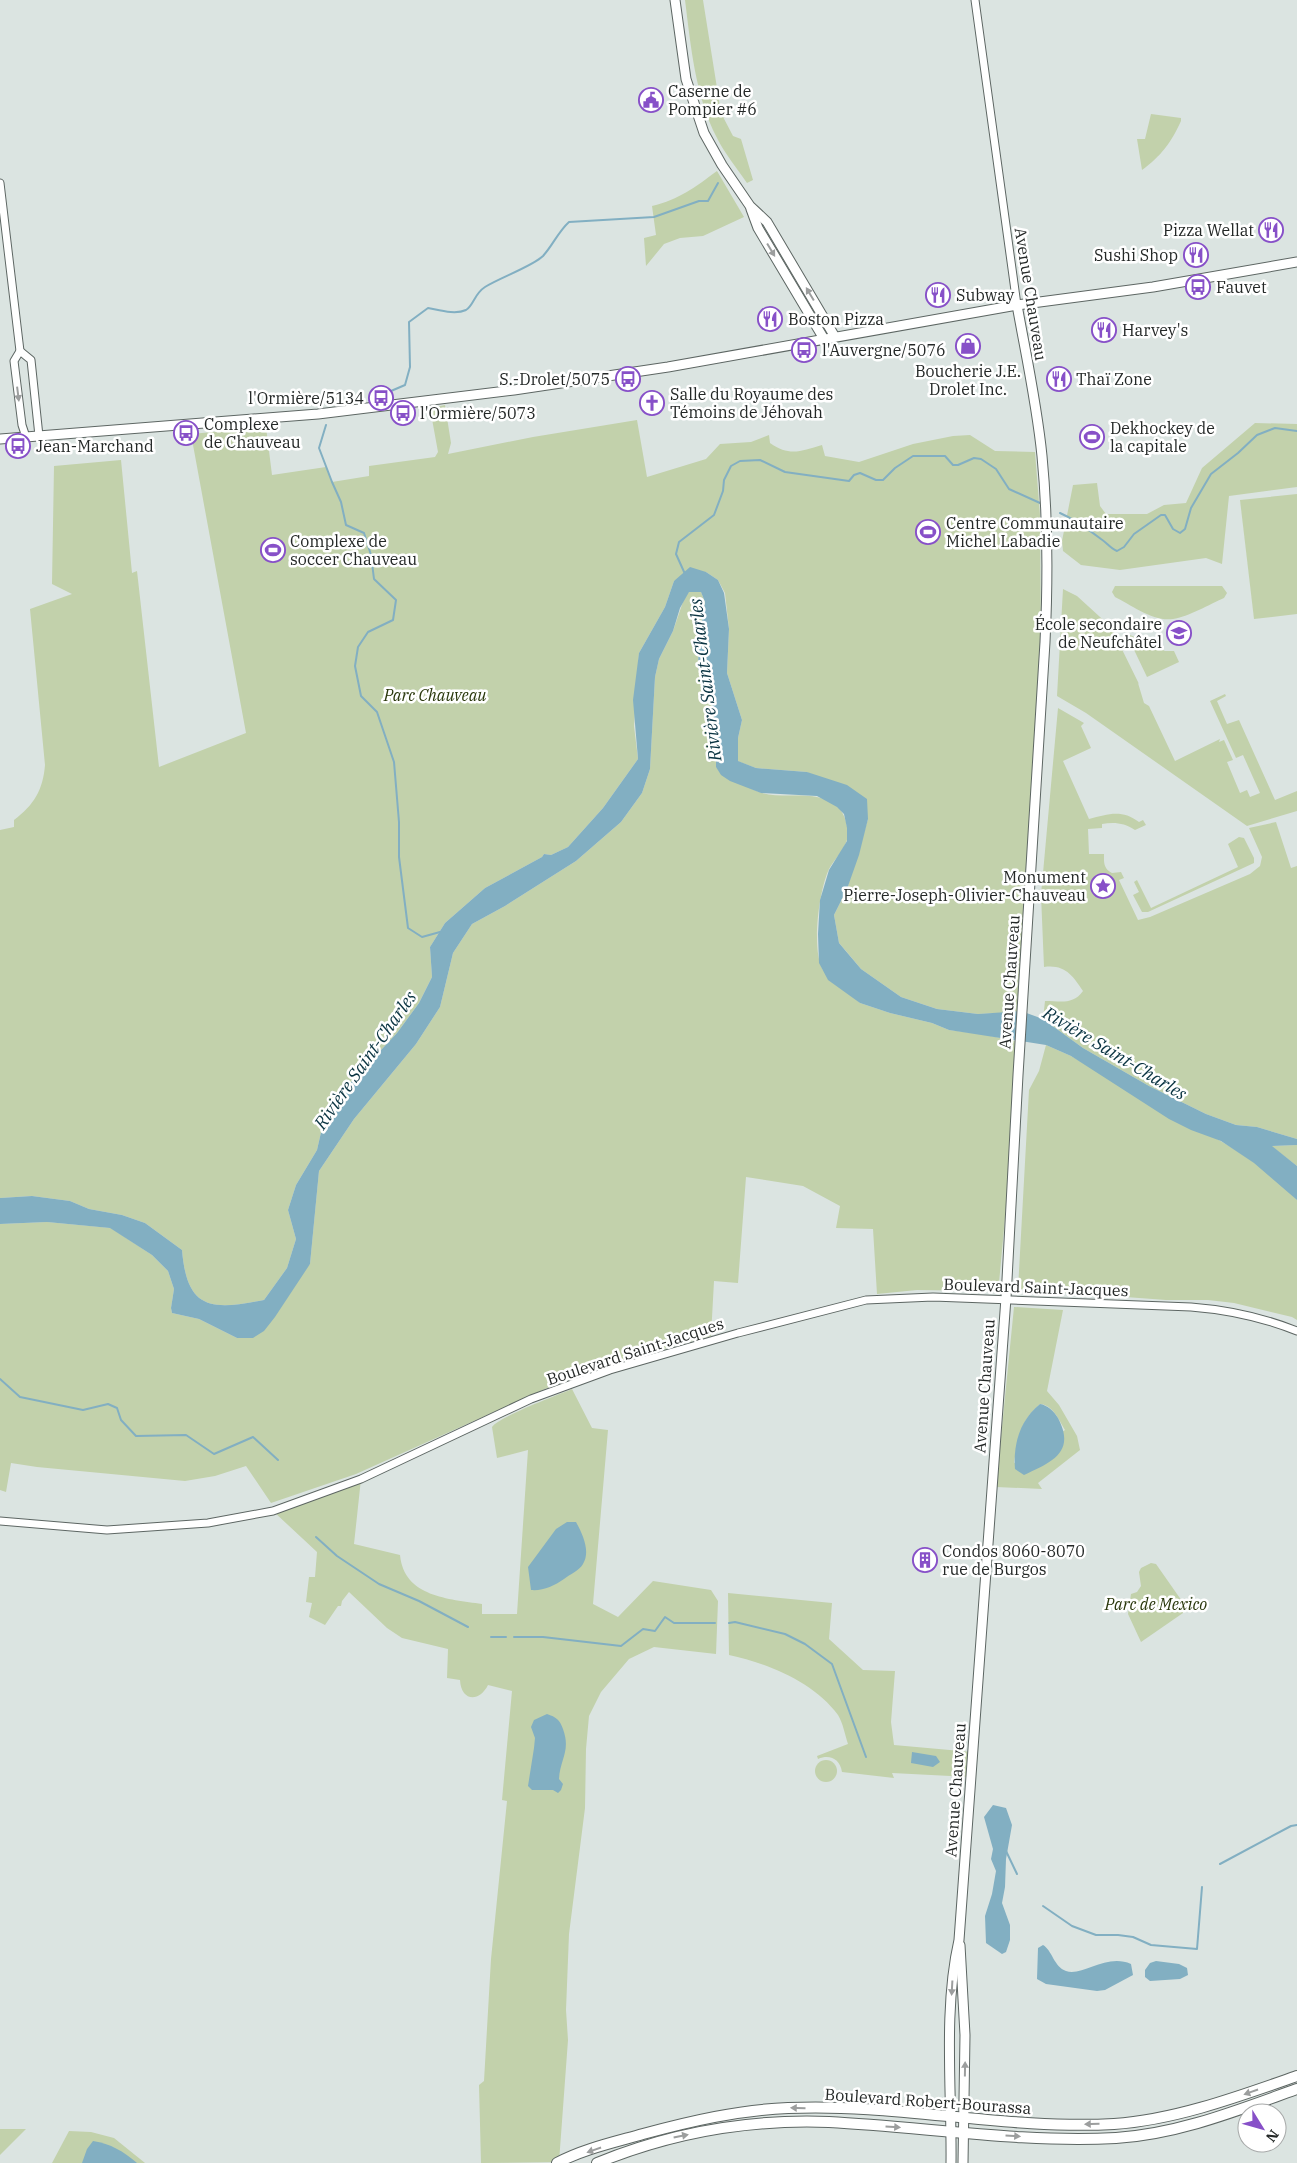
<svg xmlns="http://www.w3.org/2000/svg" width="1297" height="2163" viewBox="0 0 1297 2163" font-family="'IBM Plex Serif',serif">
	<style>
		.green { fill: #c2d1ab; fill-rule: evenodd }
		.water { fill: #82afc2 }
		.lines { fill: none; stroke-linecap: round; stroke-linejoin: round }
		.stream { stroke: #82afc2; stroke-width: 2 }
		.minor-casing { stroke: #5d6663; stroke-width: 9 }
		.major-casing { stroke: #5d6663; stroke-width: 11 }
		.highway-casing { stroke: #5d6663; stroke-width: 12 }
		.minor { stroke: #fff; stroke-width: 7 }
		.major { stroke: #fff; stroke-width: 9 }
		.highway { stroke: #fff; stroke-width: 10 }
		.oneway { fill: #9c9e9e }
		.labels { text-anchor: middle; dominant-baseline: central; stroke-width: 5; stroke-linejoin: round; paint-order: stroke }
		.poi-label { font-size: 16px; fill: #242827; stroke: #fff; text-anchor: start }
		.street-label { font-size: 16px; fill: #242827; stroke: #fff }
		.park-label { font-size: 16px; font-style: italic; fill: #29370b; stroke: #fff }
		.water-label { font-size: 18px; font-style: italic; fill: #0a3442; stroke: #fff }
	</style>
	<rect width="100%" height="100%" fill="#dbe4e1"/>
	<!-- green -->
	<g class="green">
		<path d="M685,0h18l18,113 12,23 8,3 12,41 -6,3c-10,-15 -22,-29 -30,-45 -22,-43 -26,-91 -32,-138z"/>
		<path d="M1151,114l30,4v3c-10,22 -20,35 -39,49l-5,-31h8z"/>
		<path d="M717,171l27,46 -41,19 -23,2 -16,6 -18,22 -2,-28 12,-3 -4,-29c28,-7 42,-18 65,-35z"/>
		<path d="M445,405l6,38 -3,11 85,-17 104,-17 10,57 59,-18 14,-15 31,-2 18,-7 1,8c20,14 31,8 52,2l3,11 34,6 54,-18 40,-8 17,-1 25,16 40,1 5,63 1,133 -23,364 -40,2 -41,-5 -36,-12 -40,-28 -15,-18 -7,-8 -5,-28 13,-26 21,-70 -61,-47 -51,-4 -19,-7 1,-23 4,-18 -15,-47 2,-44 -4,-36 -7,-13 -12,-8 -32,9 -9,26 -26,46 -5,73 4,33 -35,49 -35,39 -17,8 -7,-1 -2,3 -57,31 -40,35 -15,24 2,30 -13,26 -22,30 -59,63 -13,19 -8,35 -21,35 -8,25 8,29 -9,29 -23,32c-52,10 -77,11 -82,-50l-37,-27 -23,-8 -33,-6 -19,-8 -38,-5 -32,2v-368l14,-3v-7c20,-15 29,-30 31,-55l-15,-156 42,-15 -20,-10 2,-118 67,-6 11,113 5,-2 22,196 87,-34 -55,-299 75,-7 6,48 54,-8 6,15 37,-6v-10l66,-9 3,-5 -8,-44z"/>
		<path d="M1255,423l42,1v63l-68,9 -7,68 -16,-6 -86,12 -39,-5 -18,-14 -1,-10 11,-56 24,-2 3,23 6,8h41l17,-9 22,-2 16,-35z"/>
		<path d="M1297,494v120l-43,5 -14,-119z"/>
		<path d="M1115,586h107l5,7 -3,5c-14,6 -36,19 -51,21 -19,3 -42,-14 -58,-22l-3,-5z"/>
		<path d="M1063,589l14,7 34,31 28,57 -1,-1 6,20 5,3 26,55 45,-22 -1,3 5,-2 9,20 -6,2 13,31 7,-3 3,7 10,-4 -17,-38 -7,3 -26,-57 15,-7 1,2 -9,5 10,23 12,-4 36,80 22,-9v20l-50,15 -161,-113 -29,-17z"/>
		<path d="M689,592h12l4,10 -6,37 -1,29 14,34 4,34v31c13,7 32,22 46,26 26,7 55,-5 77,15 7,8 10,22 8,32 -3,10 -13,20 -18,29 -10,21 -18,81 -6,101l37,33 30,10 42,10 17,7 32,4 34,7 -7,144 -9,98 -2,4 -8,4 -72,-1 -40,4 -4,-65 -37,-1 4,-22 -37,-20 -57,-9 -8,106 -24,-2 -3,55 -102,28 -53,20 -200,90 -85,29 -25,-37 -31,10 -30,5 -148,-14 -26,-4 -5,29 -6,-2v-266l47,-2 64,6 41,27 16,16 6,18 -3,19 1,5 27,6 38,19 73,-74 9,-93 35,-52 62,-75 24,-37 13,-54 19,-29 33,-18 71,-45 45,-39 21,-29 8,-24 5,-92 4,-18 14,-28 13,-38z"/>
		<path d="M1126,633l39,18h9l5,11 -32,15z"/>
		<path d="M1058,708l26,15 -3,3 10,22 -28,13 26,58c19,-5 33,-10 50,3l4,-2 3,5 -11,5c-11,-7 -20,-8 -33,-6v4l-14,1 1,25h15c0,8 -1,14 8,19l9,-1 3,6 -5,2 19,40 12,-3 100,-43 10,-8 2,-9 -13,-29 27,-6 15,46 6,-2v273l-40,-12 -21,-2 -30,-11 -57,-28 -66,-38 -40,-29 2,-18c16,0 28,4 38,-10 -10,-15 -18,-27 -39,-24l-3,-72z"/>
		<path d="M1239,837l5,1 10,20v5l-106,49h-6l-9,-17 6,-3 -5,-10 3,-2 14,28 87,-41 -10,-23z"/>
		<path d="M1046,1045l25,11c37,21 74,42 110,63 40,22 86,46 116,81v120l-5,-3 -58,-14 -26,-3h-42l-148,-11 11,-199 10,-19z"/>
		<path d="M1297,1145v21l-26,-20z"/>
		<path d="M1014,1307l49,3 -16,81 12,14 18,31 3,14 -42,33 4,6 -46,-2zM1040,1404c13,1 19,16 25,26l-51,33c4,-24 6,-42 26,-59z"/>
		<path d="M572,1389l20,39 16,2 -15,174 25,13 35,-36 58,9 7,11 -2,53 -62,-7 -25,12 -28,33 -12,24 -3,33 -1,59 -16,126 -3,76 2,30 -9,122 -78,1 -2,-78 5,-4 7,-122 16,-158 -5,-1 10,-109 -24,-6c-9,18 -27,16 -28,-5l-13,-2 1,-29 -46,-11 -15,-10 -38,-36 -7,9 -1,5h-3l-13,19 -16,-8 3,-14 -6,-1 3,-25h6l2,-25 -44,-41 88,-32 -7,65 46,11c4,42 49,44 82,49v10h35l11,-164 -31,8 -5,-31c6,-10 66,-32 80,-38z"/>
		<path d="M1151,1563l5,1 28,40 -1,9 -42,29 -13,-28 3,-20 6,-2 4,-6 -2,-14 2,-4z"/>
		<path d="M728,1593l104,10 -3,36 34,31 32,1 -4,51 3,23 78,7 -2,25 -78,-4 2,5 -52,-6c-2,-13 -12,-18 -24,-13l-1,-3 31,-12c-3,-9 -5,-21 -10,-29 -24,-33 -71,-52 -109,-60z"/>
		<circle cx="826" cy="1771" r="11"/>
		<path d="M0,2129h26l-26,26z"/>
		<path d="M69,2131l22,1 23,6 31,25h-93z"/>
	</g>
	<!-- water -->
	<g class="water">
		<path d="M690,567l16,5 12,8 6,13 5,36 -2,44 15,47 -4,18v23l18,7 51,4 40,13 20,14 1,20 -9,36 -12,34 -13,26 5,28 22,26 40,28 36,12 41,5 43,-3 22,8 40,29 66,38 57,28 30,11 21,2 40,12v6l-25,1 25,20v34l-43,-37 -33,-22 -30,-11 -22,-11 -98,-63 -25,-11 -97,-15 -17,-7 -42,-10 -30,-10 -32,-23 -9,-17 -1,-29 2,-34 9,-30 18,-29v-13l-3,-14 -7,-7 -20,-11 -56,-3 -31,-12 -9,-6 -5,-8v-31l-4,-34 -14,-34 1,-29 6,-37 -4,-10h-12l-9,16 -7,23 -14,28 -4,18 -5,92 -8,24 -21,29 -45,39 -71,45 -33,18 -19,29 -13,54 -24,37 -62,75 -35,52 -9,93 -35,53 -11,14 -11,7h-16l-38,-19 -27,-6 -1,-5 3,-19 -6,-18 -16,-16 -42,-27 -63,-6 -47,2v-26l32,-2 38,5 19,8 33,6 23,8 37,27c5,61 30,60 82,50l23,-32 9,-29 -8,-29 8,-25 21,-35 8,-35 13,-19 59,-63 22,-30 13,-26 -2,-30 15,-24 40,-35 57,-31 2,-3 7,1 17,-8 35,-39 35,-49 -5,-59 6,-47 26,-46 9,-26z"/>
		<path d="M1040,1404c7,1 14,7 18,14 18,34 -6,44 -34,57l-9,-6c-2,-25 5,-49 25,-65z"/>
		<path d="M567,1522h9c6,11 15,29 7,42 -4,7 -13,10 -19,15 -10,7 -21,12 -33,11l-3,-23 28,-38z"/>
		<path d="M547,1714c9,3 13,6 16,15 8,22 -3,30 -4,50l4,5 -2,6 -3,3 -5,-3h-21l-4,-4 6,-38 1,-10 -4,-11 3,-7z"/>
		<path d="M912,1752l24,4 4,6 -7,5 -22,-4z"/>
		<path d="M993,1805l13,3 6,17 -6,34 -1,28 -3,16 8,22v15l-4,12 -4,2 -16,-11 -1,-27 7,-22 4,-23 -5,-12 2,-10 -9,-32z"/>
		<path d="M1043,1945c9,5 11,22 23,26 16,6 40,-18 65,-7l2,11 -28,15 -8,1 -51,-7 -9,-5 1,-31z"/>
		<path d="M1156,1961l23,3 8,4 1,7 -8,4 -30,2 -5,-4v-7l5,-7z"/>
		<path d="M93,2141c18,3 30,10 44,22h-55l5,-14z"/>
	</g>
	<g class="lines">
		<!-- stream -->
		<g class="stream">
			<path d="M391,391l14,-6 5,-18 -1,-45 19,-14c11,2 27,7 38,2 8,-5 8,-16 19,-23 14,-9 48,-21 58,-31 10,-11 15,-24 26,-34l85,-5 45,-16h9l10,-18"/>
			<path d="M326,425l-7,23 13,34 9,20 5,23 18,8 7,22 3,24 22,21 -3,20 -25,12 -10,15 -3,19 6,30 16,16 17,50 5,60v35l9,71 14,9 18,-5"/>
			<path d="M1060,513c16,7 28,16 41,26 6,4 9,9 16,12l7,-4 10,-13 27,-19h4l8,14 7,4 5,-4 6,-21 20,-34 27,-21 19,-18 18,-7 22,3"/>
			<path d="M685,574l-9,-20 3,-12 35,-27 9,-24 1,-11 7,-14 9,-5 20,-1 25,12 64,9 5,-6 6,-2 16,7h7l12,-12 18,-12h32l8,9h5l16,-7 7,1 15,10 13,20 31,14"/>
			<path d="M0,1379l20,18 63,13 25,-6 9,4 4,12 15,16 50,-1 28,19 39,-17 25,23"/>
			<path d="M316,1537l21,19 42,28 40,17 49,26"/>
			<path d="M729,1623l6,-1 50,12 20,10 27,20 34,93"/>
			<path d="M491,1637h15"/>
			<path d="M514,1637h29l78,9 22,-17 12,2 10,-14 9,6h41"/>
			<path d="M1006,1851l11,23"/>
			<path d="M1220,1864l71,-38 6,-1"/>
			<path d="M1043,1906l29,20 24,9h22l15,2 18,8 46,4 5,-62"/>
		</g>
		<defs>
			<g id="minor">
				<path d="M975,0l42,305"/>
				<path d="M0,183l20,168 -6,10 8,64 4,12"/>
				<path d="M20,351l11,9 8,76"/>
				<path d="M0,1521l107,9 101,-7 65,-12 88,-32 170,-80 79,-29 128,-37 128,-33 67,-3 258,10c38,3 71,10 106,24"/>
			</g>
			<g id="major">
				<path d="M675,0l11,79 18,54 18,32 28,41 17,16 68,115"/>
				<path d="M751,209l7,19 66,111"/>
				<path d="M0,439l318,-25 196,-24 154,-23 349,-62 136,-18 144,-25"/>
				<path d="M960,1945l5,90 -2,128"/>
				<path d="M951,2163c1,-72 -8,-153 8,-223l47,-642 12,-223 27,-433c3,-62 3,-124 -3,-186 -5,-51 -16,-101 -25,-151"/>
			</g>
			<g id="highway">
				<path d="M557,2163c26,-14 58,-21 86,-29 48,-13 96,-24 145,-26 109,-5 217,22 326,16 61,-4 126,-28 183,-48"/>
				<path d="M597,2163c73,-30 153,-44 232,-41 96,5 191,21 287,16 63,-4 122,-28 181,-49"/>
			</g>
		</defs>
		<!-- minor casing -->
		<use href="#minor" class="minor-casing"/>
		<!-- major casing -->
		<use href="#major" class="major-casing"/>
		<!-- highway casing -->
		<use href="#highway" class="highway-casing"/>
		<!-- minor -->
		<use href="#minor" class="minor"/>
		<!-- major -->
		<use href="#major" class="major"/>
		<!-- highway -->
		<use href="#highway" class="highway"/>
	</g>
	<!-- one-way arrows -->
	<defs><path id="oneway-solid" d="M-6-.8H1V-3.2L6.5 0L1 3.2V.8H-6Z" transform="scale(1.25)"/></defs>
	<g class="oneway">
		<use href="#oneway-solid" transform="translate(771 250) rotate(59)"/>
		<use href="#oneway-solid" transform="translate(810 294) rotate(-121)"/>
		<use href="#oneway-solid" transform="translate(18 394) rotate(83)"/>
		<use href="#oneway-solid" transform="translate(952 1988) rotate(93)"/>
		<use href="#oneway-solid" transform="translate(965 2069) rotate(-89)"/>
		<use href="#oneway-solid" transform="translate(1251 2092) rotate(161)"/>
		<use href="#oneway-solid" transform="translate(798 2108) rotate(-179)"/>
		<use href="#oneway-solid" transform="translate(1092 2124) rotate(179)"/>
		<use href="#oneway-solid" transform="translate(893 2127) rotate(4)"/>
		<use href="#oneway-solid" transform="translate(681 2136) rotate(-11)"/>
		<use href="#oneway-solid" transform="translate(1013 2136) rotate(4)"/>
		<use href="#oneway-solid" transform="translate(594 2150) rotate(161)"/>
	</g>
	<!-- icons -->
	<defs>
		<symbol id="civic-ring" viewBox="-11 -11 22 22"><circle r="9.5" fill="#fff" stroke="#8750c8" stroke-width="1.5"/><path d="M-.6-6.5H3V-4.5H.6V-3L4-1V1h2V6H-6V1h2V-1L-.6-3ZM-1.2 2.5V6h2.4V2.5Z" fill="#8750c8"/></symbol>
		<symbol id="restaurant-ring" viewBox="-11 -11 22 22"><circle r="9.5" fill="#fff" stroke="#8750c8" stroke-width="1.5"/><path d="M-5-6h1v4h1v-4h1v4h1v-4h1v5L-1.5 .5V6h-2V.5L-5-1ZM5-6V6H3V1.5H1.5Q1.5-4 5-6Z" fill="#8750c8"/></symbol>
		<symbol id="bus-ring" viewBox="-11 -11 22 22"><circle r="9.5" fill="#fff" stroke="#8750c8" stroke-width="1.5"/><path d="M-5-6H5V4H4V6H2V4H-2V6H-4V4H-5ZM-3.5-4V0h7V-4ZM-3.5 1.2v1.5H-2V1.2ZM2 1.2v1.5H3.5V1.2Z" fill="#8750c8"/></symbol>
		<symbol id="shop-ring" viewBox="-11 -11 22 22"><circle r="9.5" fill="#fff" stroke="#8750c8" stroke-width="1.5"/><path d="M-5-2.5h2.3a2.7 3.5 0 0 1 5.4 0H5L5.5 6h-11ZM-1.5-2.5h3a1.5 2.3 0 0 0-3 0Z" fill="#8750c8"/></symbol>
		<symbol id="church-ring" viewBox="-11 -11 22 22"><circle r="9.5" fill="#fff" stroke="#8750c8" stroke-width="1.5"/><path d="M-1.2-6h2.4v3.5h3.3v2.4h-3.3V6h-2.4V-.1h-3.3v-2.4h3.3Z" fill="#8750c8"/></symbol>
		<symbol id="stadium-ring" viewBox="-11 -11 22 22"><circle r="9.5" fill="#fff" stroke="#8750c8" stroke-width="1.5"/><path d="M0-5a6.5 5 0 1 0 0 10a6.5 5 0 1 0 0-10ZM-3.5-1.8h7v3.6h-7Z" fill="#8750c8"/></symbol>
		<symbol id="school-ring" viewBox="-11 -11 22 22"><circle r="9.5" fill="#fff" stroke="#8750c8" stroke-width="1.5"/><path d="M0-5L7-2L0 1L-7-2ZM-4 1L0 2.5L4 1V4Q0 6-4 4Z" fill="#8750c8"/></symbol>
		<symbol id="sight-ring" viewBox="-11 -11 22 22"><circle r="9.5" fill="#fff" stroke="#8750c8" stroke-width="1.5"/><path d="M0-6L1.8-2.2L6-1.7L2.9 1.2L3.7 5.4L0 3.3L-3.7 5.4L-2.9 1.2L-6-1.7L-1.8-2.2Z" fill="#8750c8"/></symbol>
		<symbol id="building-ring" viewBox="-11 -11 22 22"><circle r="9.5" fill="#fff" stroke="#8750c8" stroke-width="1.5"/><path d="M-4-6H4V6H1V3H-1V6H-4ZM-2.5-4.3h1.7v1.8h-1.7ZM.8-4.3h1.7v1.8H.8ZM-2.5-1h1.7V.8h-1.7ZM.8-1h1.7V.8H.8Z" fill="#8750c8"/></symbol>
	</defs>
	<g fill-rule="evenodd">
		<use href="#civic-ring" x="637" y="86" width="28" height="28"/>
		<use href="#restaurant-ring" x="1257" y="216" width="28" height="28"/>
		<use href="#restaurant-ring" x="1182" y="241" width="28" height="28"/>
		<use href="#bus-ring" x="1184" y="273" width="28" height="28"/>
		<use href="#restaurant-ring" x="924" y="281" width="28" height="28"/>
		<use href="#restaurant-ring" x="756" y="305" width="28" height="28"/>
		<use href="#restaurant-ring" x="1090" y="316" width="28" height="28"/>
		<use href="#shop-ring" x="954" y="332" width="28" height="28"/>
		<use href="#bus-ring" x="790" y="336" width="28" height="28"/>
		<use href="#bus-ring" x="614" y="365" width="28" height="28"/>
		<use href="#restaurant-ring" x="1045" y="365" width="28" height="28"/>
		<use href="#bus-ring" x="367" y="384" width="28" height="28"/>
		<use href="#church-ring" x="638" y="389" width="28" height="28"/>
		<use href="#bus-ring" x="389" y="399" width="28" height="28"/>
		<use href="#bus-ring" x="172" y="419" width="28" height="28"/>
		<use href="#stadium-ring" x="1078" y="423" width="28" height="28"/>
		<use href="#bus-ring" x="4" y="432" width="28" height="28"/>
		<use href="#stadium-ring" x="914" y="518" width="28" height="28"/>
		<use href="#stadium-ring" x="259" y="536" width="28" height="28"/>
		<use href="#school-ring" x="1165" y="619" width="28" height="28"/>
		<use href="#sight-ring" x="1089" y="872" width="28" height="28"/>
		<use href="#building-ring" x="911" y="1546" width="28" height="28"/>
	</g>
	<g class="labels">
		<!-- poi labels -->
		<g class="poi-label">
			<text x="668" y="91">Caserne de<tspan x="668" dy="18">Pompier #6</tspan></text>
			<text x="1254" y="230" text-anchor="end">Pizza Wellat</text>
			<text x="1178" y="255" text-anchor="end">Sushi Shop</text>
			<text x="1216" y="287">Fauvet</text>
			<text x="956" y="295">Subway</text>
			<text x="788" y="319">Boston Pizza</text>
			<text x="1122" y="330">Harvey's</text>
			<text x="822" y="350">l'Auvergne/5076</text>
			<text x="968" y="371" text-anchor="middle">Boucherie J.E.<tspan x="968" dy="18">Drolet Inc.</tspan></text>
			<text x="610" y="379" text-anchor="end">S.-Drolet/5075</text>
			<text x="1076" y="379">Thaï Zone</text>
			<text x="670" y="394">Salle du Royaume des<tspan x="670" dy="18">Témoins de Jéhovah</tspan></text>
			<text x="364" y="398" text-anchor="end">l'Ormière/5134</text>
			<text x="420" y="413">l'Ormière/5073</text>
			<text x="204" y="424">Complexe<tspan x="204" dy="18">de Chauveau</tspan></text>
			<text x="1110" y="428">Dekhockey de<tspan x="1110" dy="18">la capitale</tspan></text>
			<text x="36" y="446">Jean-Marchand</text>
			<text x="946" y="523">Centre Communautaire<tspan x="946" dy="18">Michel Labadie</tspan></text>
			<text x="290" y="541">Complexe de<tspan x="290" dy="18">soccer Chauveau</tspan></text>
			<text x="1162" y="624" text-anchor="end">École secondaire<tspan x="1162" dy="18">de Neufchâtel</tspan></text>
			<text x="1086" y="877" text-anchor="end">Monument<tspan x="1086" dy="18">Pierre-Joseph-Olivier-Chauveau</tspan></text>
			<text x="942" y="1551">Condos 8060-8070<tspan x="942" dy="18">rue de Burgos</tspan></text>
		</g>
		<!-- street labels -->
		<g class="street-label">
			<text transform="translate(1031 294) rotate(81)">Avenue Chauveau</text>
			<text transform="translate(1009 982) rotate(-86)">Avenue Chauveau</text>
			<text transform="translate(1036 1287) rotate(2)">Boulevard Saint-Jacques</text>
			<text transform="translate(635 1351) rotate(-18)">Boulevard Saint-Jacques</text>
			<text transform="translate(984 1386) rotate(-86)">Avenue Chauveau</text>
			<text transform="translate(955 1790) rotate(-86)">Avenue Chauveau</text>
			<text transform="translate(928 2101) rotate(4)">Boulevard Robert-Bourassa</text>
		</g>
		<!-- park labels -->
		<g class="park-label">
			<text x="435" y="695">Parc Chauveau</text>
			<text x="1156" y="1604">Parc de Mexico</text>
		</g>
		<!-- water labels -->
		<g class="water-label">
			<text transform="translate(705 680) rotate(-97)">Rivière Saint-Charles</text>
			<text transform="translate(1115 1053) rotate(31)">Rivière Saint-Charles</text>
			<text transform="translate(365 1060) rotate(-55)">Rivière Saint-Charles</text>
		</g>
	</g>
	<!-- north arrow -->
	<g transform="translate(1262 2128) rotate(127)"><circle r="24" fill="#ffffff" stroke="#a7a9a9"/>
	<path d="M0-4L9 19L0 12L-9 19Z" fill="#8750c8"/>
	<text y="-8" font-size="14" font-weight="bold" text-anchor="middle" fill="#242827">N</text>
	</g>
</svg>
